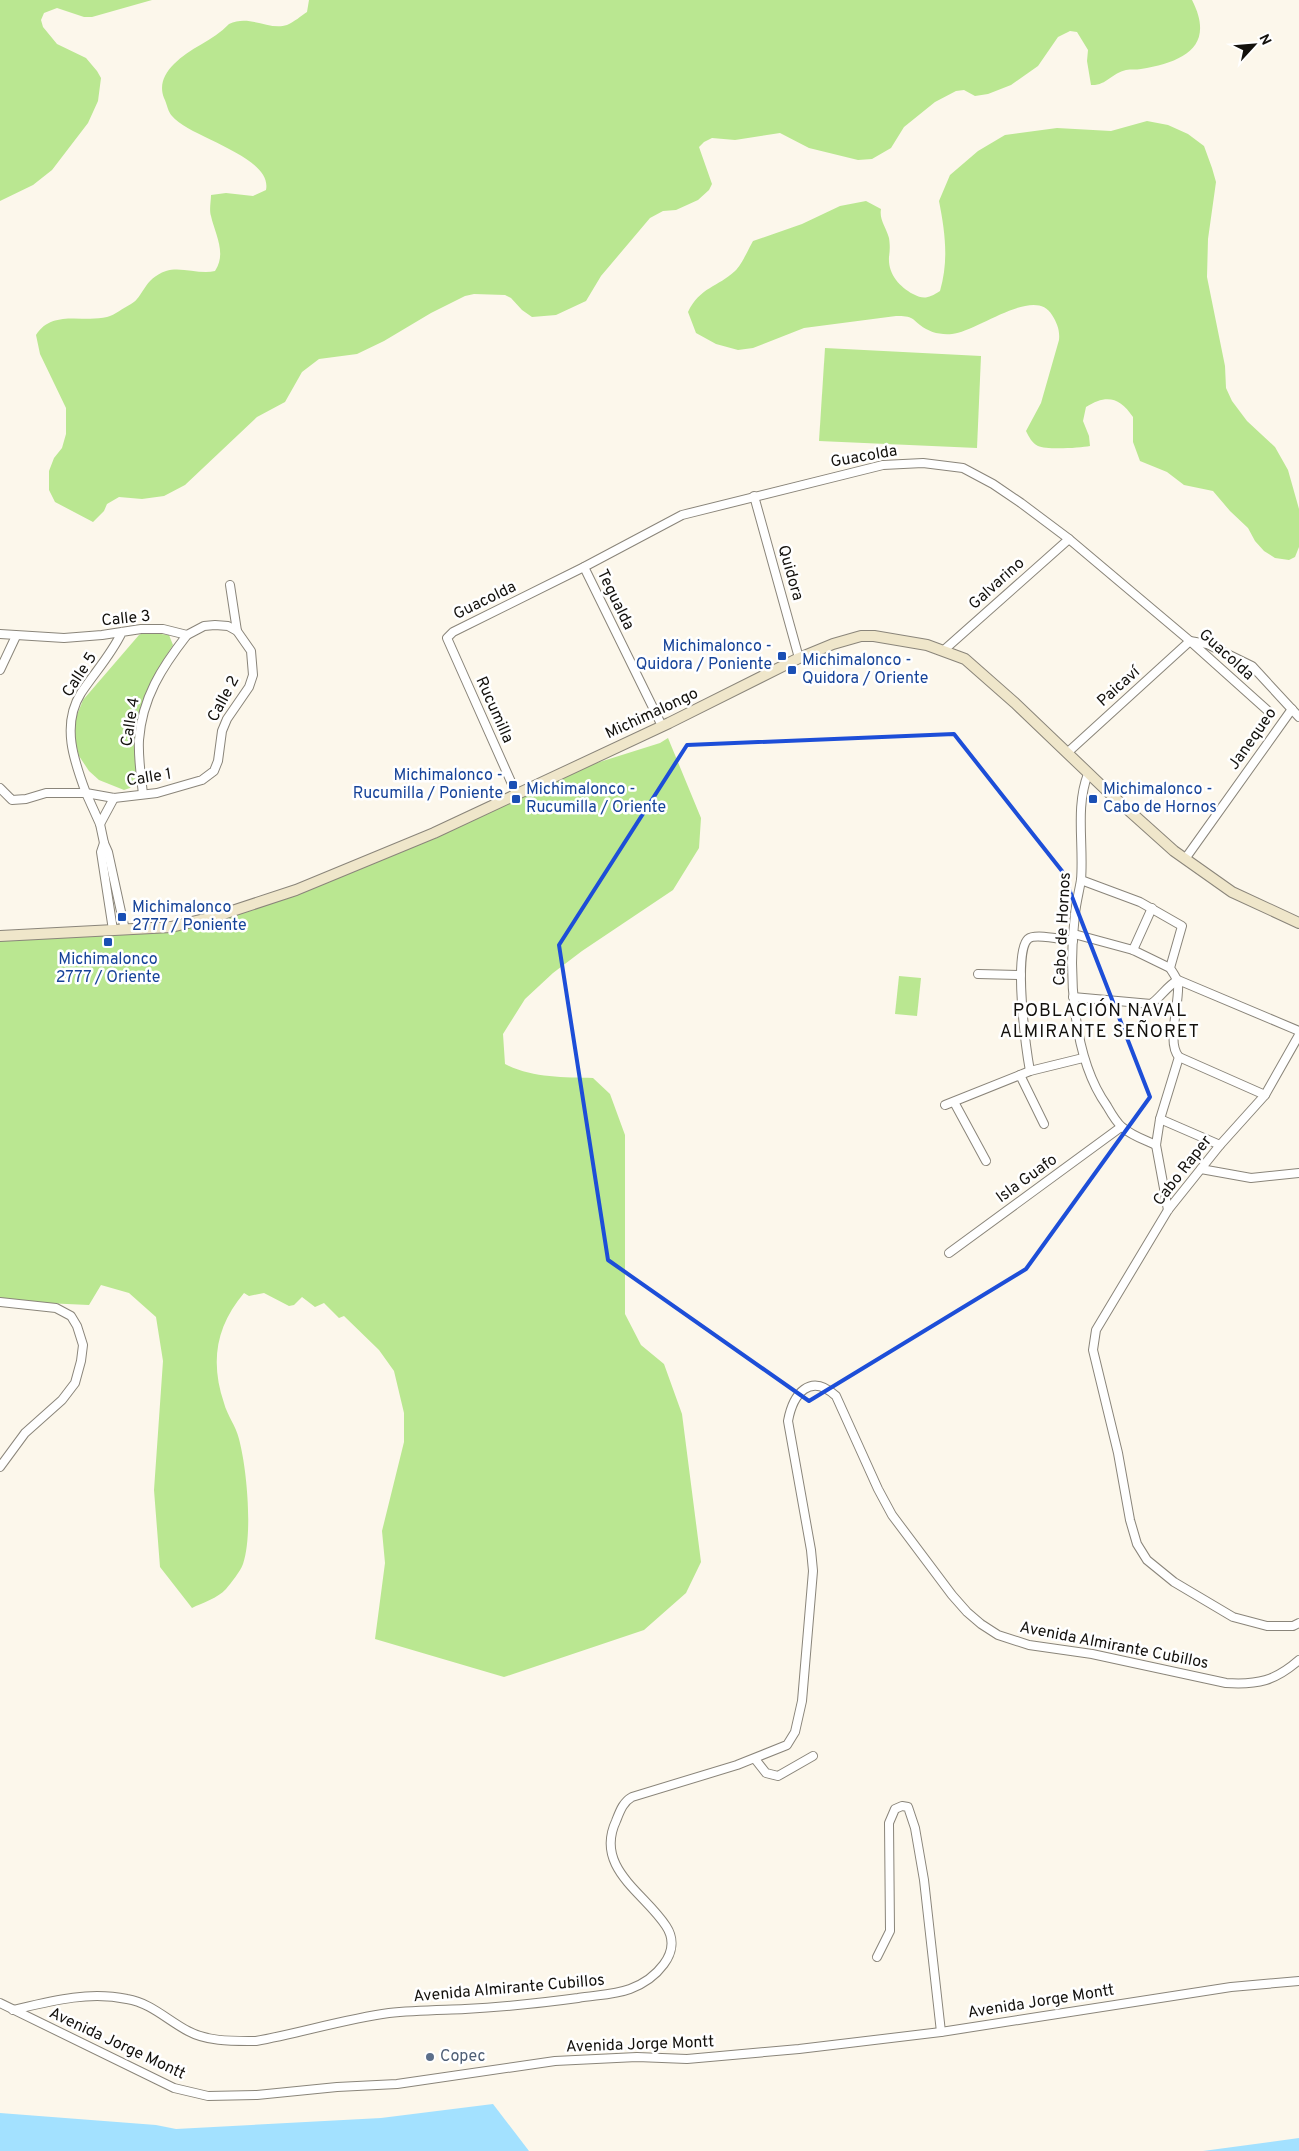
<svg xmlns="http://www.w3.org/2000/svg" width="1299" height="2151" viewBox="0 0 1299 2151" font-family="Overpass,sans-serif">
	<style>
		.green { fill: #bae791 }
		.water { fill: #a3e1ff }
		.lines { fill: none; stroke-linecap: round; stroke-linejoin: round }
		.street-casing { stroke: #8a857a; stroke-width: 10 }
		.secondary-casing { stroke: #8a857a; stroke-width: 12 }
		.street { stroke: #fff; stroke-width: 8 }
		.secondary { stroke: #efe6ca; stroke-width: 10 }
		.marked { fill: none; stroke: #1d4ed8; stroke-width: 4; stroke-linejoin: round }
		.transit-dot { fill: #1a4fb4; stroke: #fff; stroke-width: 2 }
		.service-dot { fill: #5c6f8a; stroke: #fff; stroke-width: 2 }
		.labels { text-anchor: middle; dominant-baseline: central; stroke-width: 5; stroke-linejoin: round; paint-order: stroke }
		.street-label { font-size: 16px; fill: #13110d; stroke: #fff }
		.transit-label { font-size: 16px; fill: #164399; stroke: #fff; text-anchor: start }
		.service-label { font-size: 16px; fill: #4e5e75; stroke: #fff; text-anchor: start }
		.neighbourhood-label { font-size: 18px; letter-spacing: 1px; fill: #13110d; stroke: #fff }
	</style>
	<rect width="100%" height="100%" fill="#fcf7eb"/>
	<!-- green -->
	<g class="green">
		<path d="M0,0h152l-60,17h-8l-27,-9 -13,5 -3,7 2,7 14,17 29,14 11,13 4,7 -3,23 -10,22 -36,47 -19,15 -33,16z"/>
		<path d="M309,0h883c24,47 -9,62 -51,69 -5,1 -10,0 -15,1 -14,3 -20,16 -35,15l-4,-24 1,-11 -11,-18 -7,-1 -12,6 -20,29 -27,19 -23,9 -13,2 -11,-6 -8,1 -21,11 -31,25 -13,21 -19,11 -14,1 -49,-12 -29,-15 -45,7 -23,-2 -8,4 -5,5 13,37 -3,6 -11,10 -22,10 -13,1 -13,7 -49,58 -15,25 -30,14 -24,2 -10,-7 -11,-12 -6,-3 -31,-1 -9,2 -34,17 -47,28 -27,13 -38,5 -17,13 -17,30 -28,15 -72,68 -21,11 -22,3 -23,-2 -12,7 -3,7 -11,11 -38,-20 -6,-12v-19l5,-13 8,-10 4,-14v-26l-26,-54 -4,-19c16,-26 48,-12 71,-18 8,-2 16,-9 24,-13 13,-7 12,-25 35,-33 15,-5 34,4 49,0 12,-18 0,-37 -4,-55 -2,-6 0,-15 0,-21l15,-2 27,3 13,-6c7,-34 -76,-52 -94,-74 -4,-4 -5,-12 -8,-18 -5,-13 0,-24 10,-34 15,-16 39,-23 55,-40 21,-10 40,7 58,1 7,-3 14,-9 20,-13z"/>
		<path d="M1147,121l21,4 20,9 16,12 8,22 4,14 -8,57 -1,38 18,89 1,22 6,13 15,20 28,26 13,23 11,39v38l-4,10 -6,3 -14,-2 -11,-7 -9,-10 -7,-13 -18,-17 -17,-20 -29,-6 -17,-13 -27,-11 -7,-19v-25c-13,-20 -27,-23 -47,-10l-3,14 6,15 1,10c-10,2 -44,4 -52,0 -6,-3 -9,-9 -12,-15l15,-28 18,-63c1,-10 -2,-17 -7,-25 -17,-30 -75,17 -100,19 -13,1 -23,-2 -32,-9 -3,-2 -6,-6 -9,-7 -4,-2 -11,-2 -15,-2l-92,12 -51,20 -15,2 -22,-6 -20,-11 -8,-21c12,-25 30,-25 47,-41 6,-5 14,-23 18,-30l49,-17 38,-18 26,-5 15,8c-2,11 5,18 8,29 1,7 1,12 0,19 -1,17 10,29 24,37 11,6 16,4 27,-3 9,-31 5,-59 -1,-90l11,-26 28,-24 27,-16 52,-7 54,3z"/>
		<path d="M825,348l156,8 -4,92 -158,-7z"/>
		<path d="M145,632l24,3 4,10c-20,30 -36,61 -38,98 -1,14 6,33 -5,45l-6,2 -25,-10 -10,-9 -10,-15 -5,-20 1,-16 8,-20 56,-65z"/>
		<path d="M668,738l33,80 -2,30 -26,42 -91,61 -29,22 -28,26 -22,35 2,30c27,14 58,13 88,14l17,16 15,41v179l16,31 23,19 18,50 19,148 -15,31 -42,37 -140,47 -129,-38 10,-76 -3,-32 22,-89v-29l-10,-42 -15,-21 -35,-34 -5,2 -15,-15 -9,4 -13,-10 -8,8 -5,1 -25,-13 -15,3 -5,-3c-28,33 -34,69 -20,110 3,12 12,23 15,36 8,30 14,95 4,125 -3,8 -12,19 -17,25 -8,9 -24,14 -34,19l-32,-41 -6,-77 9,-129 -7,-44 -27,-24 -28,-8 -12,20 -89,-4v-365l171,-9 148,-47 233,-103 108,-34z"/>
		<path d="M899,976l22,2 -4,38 -22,-2z"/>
	</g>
	<!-- water -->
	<g class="water">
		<path d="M493,2104l36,47h-529v-38l156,12 20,4 205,-11z"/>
		<path d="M1299,2138v13h-96z"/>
	</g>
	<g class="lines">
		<defs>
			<g id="street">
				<path d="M754,496l45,162"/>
				<path d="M584,567l78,159"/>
				<path d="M230,585l7,46"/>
				<path d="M0,634l64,4 38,-3 39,-6h22l24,6 17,-9 11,-1 13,1 9,5 14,20 2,24 -4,12 -22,32 -5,12 -4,30 -4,10 -12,9 -45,13 -43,5 -28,-5c-12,-32 -25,-68 -5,-100 14,-21 30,-38 41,-61"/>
				<path d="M944,650l125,-111"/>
				<path d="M0,670l16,-34"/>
				<path d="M1067,753l123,-112 17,3 45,22 47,51"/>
				<path d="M1088,774c-13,33 -4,71 -7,106 -2,12 -5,23 -6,34 -7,58 -3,143 32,192 4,7 9,16 15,21 10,9 23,13 34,18"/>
				<path d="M0,788l12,12 14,-1 20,-6h40l14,31 4,19 4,9 17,78"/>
				<path d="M516,793l-69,-155 6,-6 131,-65 98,-52 201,-50 40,-2 40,5 30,16 28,19 48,36 121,102 77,69"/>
				<path d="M143,794c-2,-18 -5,-36 -4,-54 3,-42 23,-73 48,-105"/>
				<path d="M100,824l14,-26"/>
				<path d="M104,843l-3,9 12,78"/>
				<path d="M1185,859l107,-150"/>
				<path d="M1081,880l59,22 42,24 -12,42c3,5 7,10 8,15 2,20 -12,60 1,74l86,38"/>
				<path d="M1074,934l59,16 37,18"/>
				<path d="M1133,950l19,-42"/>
				<path d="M978,974l43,1"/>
				<path d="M1073,997l78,7c10,-7 16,-18 27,-24l121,51"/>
				<path d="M1299,1035l-34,60 -45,50 -52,65 -72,120 -3,20 25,103 12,67 7,24 10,16 27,22 59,35 34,9h26l6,-3"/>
				<path d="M1030,1071c-4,-22 -17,-119 -2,-132 7,-6 36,1 45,2"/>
				<path d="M1020,1075l24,49"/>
				<path d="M954,1102l32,59"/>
				<path d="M945,1105l85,-34 53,-13"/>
				<path d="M1160,1119l60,26"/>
				<path d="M1201,1169l50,9 48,-5"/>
				<path d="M1168,1210l-12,-65 4,-26 19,-62"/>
				<path d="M949,1253l172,-126"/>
				<path d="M0,1302l56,6 15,8 6,10 6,19 -2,16 -6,22 -13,17 -37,33 -25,34"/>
				<path d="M755,1759l11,14 12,3 35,-20"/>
				<path d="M877,1957l13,-26 -1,-108 6,-14 7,-3 6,1 7,21 9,52 17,152"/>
				<path d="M0,2003l174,85 34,8 49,-1 80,-8 60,-3 158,-23 82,-4 50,2 112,-10 142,-17 290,-45 68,-6"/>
				<path d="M13,2010c38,-9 75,-19 114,-11 24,4 40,21 61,32 20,11 46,10 68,10 44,-8 89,-22 133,-28 25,-3 51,-3 76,-4 38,-2 76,-6 113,-11 17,-3 36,-3 52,-9 24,-9 54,-36 36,-63 -21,-33 -72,-58 -50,-105 4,-10 7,-19 16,-24l105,-32 50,-20 8,-13 7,-31 11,-130 -2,-21 -23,-129c5,-27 22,-49 48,-25l42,93 14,26 60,80 15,17 14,12 17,11 31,10 63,9 134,29c32,2 49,-2 73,-23"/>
			</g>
			<path id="secondary" d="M0,936l171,-9 46,-11 79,-26 138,-57 235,-110 130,-65 34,-14 28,-8h13l53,9 38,14 50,44 91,87 68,61 58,41 67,31"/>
		</defs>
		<!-- street casing -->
		<use href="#street" class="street-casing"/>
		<!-- secondary casing -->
		<use href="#secondary" class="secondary-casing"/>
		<!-- street -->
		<use href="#street" class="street"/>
		<!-- secondary -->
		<use href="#secondary" class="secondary"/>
	</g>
	<!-- marked area -->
	<path class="marked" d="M954,734l108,137 88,226 -124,172 -217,132 -201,-141 -49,-315 128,-200z"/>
	<!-- markers -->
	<g class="transit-dot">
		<rect x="777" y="651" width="10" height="10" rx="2.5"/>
		<rect x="787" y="665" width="10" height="10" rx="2.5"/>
		<rect x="508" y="780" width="10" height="10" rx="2.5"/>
		<rect x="511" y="794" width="10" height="10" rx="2.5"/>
		<rect x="1088" y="794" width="10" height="10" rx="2.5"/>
		<rect x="117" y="912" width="10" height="10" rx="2.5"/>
		<rect x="103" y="937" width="10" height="10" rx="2.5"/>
	</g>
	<circle class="service-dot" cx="430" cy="2057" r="5"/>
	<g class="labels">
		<!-- street labels -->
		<g class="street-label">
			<text transform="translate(864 457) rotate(-10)">Guacolda</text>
			<text transform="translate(790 573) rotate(74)">Quidora</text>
			<text transform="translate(997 584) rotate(-42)">Galvarino</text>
			<text transform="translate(615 600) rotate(64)">Tegualda</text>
			<text transform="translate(485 601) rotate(-26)">Guacolda</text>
			<text transform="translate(126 619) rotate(-6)">Calle 3</text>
			<text transform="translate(1226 655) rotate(42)">Guacolda</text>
			<text transform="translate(80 675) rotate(-57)">Calle 5</text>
			<text transform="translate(1119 687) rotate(-42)">Paicaví</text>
			<text transform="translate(224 699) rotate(-62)">Calle 2</text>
			<text transform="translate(494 710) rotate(66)">Rucumilla</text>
			<text transform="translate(652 714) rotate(-25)">Michimalongo</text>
			<text transform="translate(131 722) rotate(-81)">Calle 4</text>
			<text transform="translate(1253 739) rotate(-55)">Janequeo</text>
			<text transform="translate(149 778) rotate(-9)">Calle 1</text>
			<text transform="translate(1063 929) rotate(-87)">Cabo de Hornos</text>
			<text transform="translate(1183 1171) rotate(-52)">Cabo Raper</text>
			<text transform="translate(1027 1179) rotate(-36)">Isla Guafo</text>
			<text transform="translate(1114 1646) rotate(11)">Avenida Almirante Cubillos</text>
			<text transform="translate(509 1989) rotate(-5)">Avenida Almirante Cubillos</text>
			<text transform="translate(1041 2002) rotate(-9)">Avenida Jorge Montt</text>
			<text transform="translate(117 2044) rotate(25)">Avenida Jorge Montt</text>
			<text transform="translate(640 2045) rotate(-2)">Avenida Jorge Montt</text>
		</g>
		<!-- transit labels -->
		<g class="transit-label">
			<text x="772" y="647" text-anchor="end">Michimalonco -<tspan x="772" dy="18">Quidora / Poniente</tspan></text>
			<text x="802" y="661">Michimalonco -<tspan x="802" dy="18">Quidora / Oriente</tspan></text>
			<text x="503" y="776" text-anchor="end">Michimalonco -<tspan x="503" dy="18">Rucumilla / Poniente</tspan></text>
			<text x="526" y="790">Michimalonco -<tspan x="526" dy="18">Rucumilla / Oriente</tspan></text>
			<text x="1103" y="790">Michimalonco -<tspan x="1103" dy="18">Cabo de Hornos</tspan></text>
			<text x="132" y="908">Michimalonco<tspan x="132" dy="18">2777 / Poniente</tspan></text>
			<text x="108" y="960" text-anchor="middle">Michimalonco<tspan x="108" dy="18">2777 / Oriente</tspan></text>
		</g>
		<!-- service labels -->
		<g class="service-label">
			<text x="440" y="2057">Copec</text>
		</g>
		<!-- neighbourhood labels -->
		<g class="neighbourhood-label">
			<text x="1100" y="1011">POBLACIÓN NAVAL<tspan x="1100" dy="21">ALMIRANTE SEÑORET</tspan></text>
		</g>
	</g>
	<!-- north arrow -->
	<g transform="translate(1254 45) rotate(64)" stroke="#ffffff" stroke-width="4" paint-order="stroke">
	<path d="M0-4L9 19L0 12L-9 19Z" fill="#13110d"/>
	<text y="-8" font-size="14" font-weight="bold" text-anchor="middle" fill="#13110d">N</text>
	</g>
</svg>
